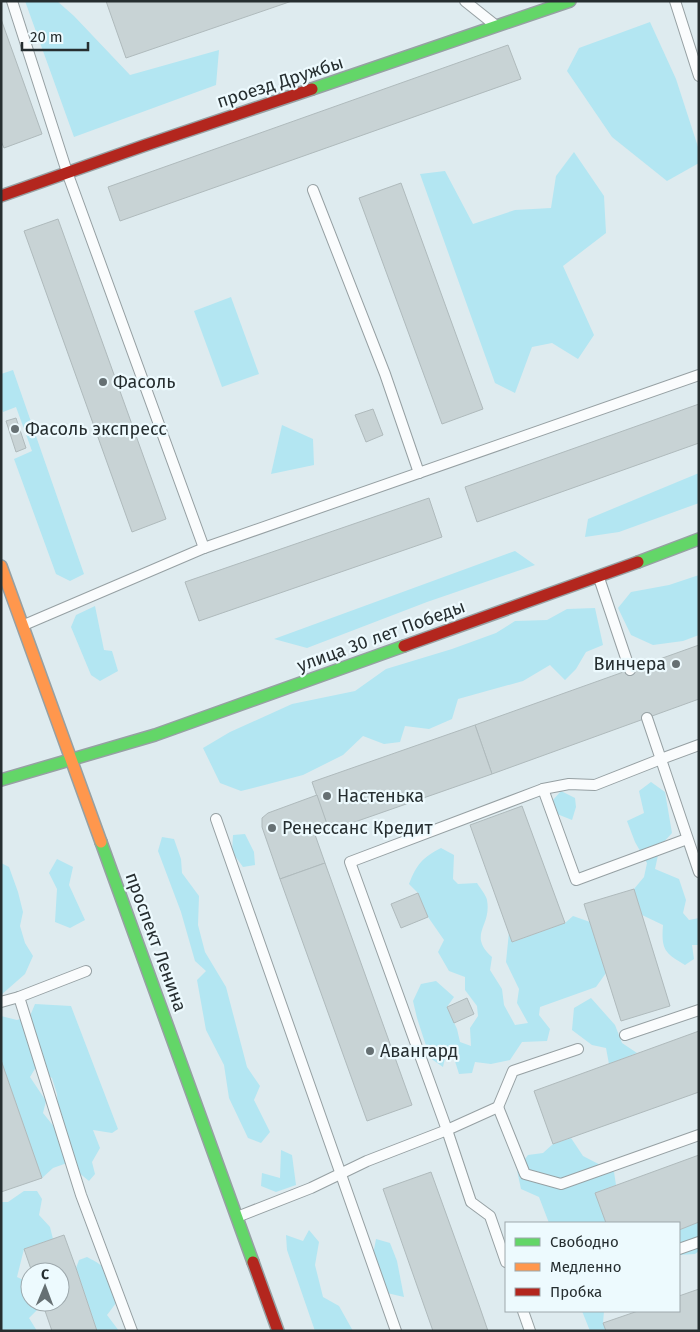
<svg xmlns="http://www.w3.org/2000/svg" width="700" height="1332" viewBox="0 0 700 1332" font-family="'Fira Sans',sans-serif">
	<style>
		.green { fill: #b3e6f2; fill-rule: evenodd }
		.building { fill: #c8d3d5; stroke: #afbabc }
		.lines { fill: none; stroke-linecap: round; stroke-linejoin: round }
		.lane-casing { stroke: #96a0a3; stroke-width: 12 }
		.fast-casing { stroke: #96a0a3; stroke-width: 14 }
		.slow-casing { stroke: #96a0a3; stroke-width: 14 }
		.jam-casing { stroke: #96a0a3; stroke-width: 14 }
		.lane { stroke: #fafcfd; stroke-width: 10 }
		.fast { stroke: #63d668; stroke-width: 11 }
		.slow { stroke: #ff974d; stroke-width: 11 }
		.jam { stroke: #b3261e; stroke-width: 11 }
		.poi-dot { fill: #667073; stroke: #edfafe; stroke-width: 2 }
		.labels { text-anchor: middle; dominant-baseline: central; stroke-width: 4.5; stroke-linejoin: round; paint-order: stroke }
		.street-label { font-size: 18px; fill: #262e30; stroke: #edfafe }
		.poi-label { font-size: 18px; fill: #262e30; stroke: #edfafe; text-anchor: start }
	</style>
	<rect width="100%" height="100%" fill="#deebef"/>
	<!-- green -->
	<g class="green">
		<path d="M25,1h32l17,15 56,59 89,-25 -3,35 -142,52z"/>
		<path d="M650,22l26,57 23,71v13l-32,18 -55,-44 -45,-66 12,-23z"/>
		<path d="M574,152l30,44 2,37 -43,33 31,69 -16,24 -26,-16 -20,4 -17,46 -20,-10 -75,-209 25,-3 28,53 42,-14 36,-2 5,-32z"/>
		<path d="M231,297l28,77 -37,13 -28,-76z"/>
		<path d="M13,370l71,204 -14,7 -14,-7 -42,-115 18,-8 -16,-44 -13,5 -2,-6v-32z"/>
		<path d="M282,425l31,14 1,26 -43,9z"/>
		<path d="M699,473v30l-80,29 -34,5 3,-18z"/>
		<path d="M515,551l20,14 -108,37 -120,46 -33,-9z"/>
		<path d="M699,575v60l-16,6 -30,4 -22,-10 -13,-27 13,-16 38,-7z"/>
		<path d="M95,606l9,44 8,1 6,20 -18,10 -9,-6 -20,-48 5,-12z"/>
		<path d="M595,608l8,37 -17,7 -10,17 -11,11 -15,-15 -27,16 -65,18 -6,20 -23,10 -24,-3 -5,16 -16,2 -21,-8 -20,19 -40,20 -62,16 -21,-8 -17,-35 27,-16 62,-28 63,-13 31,-22 66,-20 44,-16 19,-12 32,-1 20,-11z"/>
		<path d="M651,782l14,10 7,41 -12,13 -5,23 24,10 7,21 -3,13 6,7 10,-2v27h-7l2,14 -9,6c-20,-12 -24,-15 -22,-40l-21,-10 -8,-26 10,-12 3,-14 -12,-21 -8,-21 17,-8 -5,-22z"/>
		<path d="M561,791l14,7 1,9 -4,13 -15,-6 -4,-14z"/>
		<path d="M245,834l9,18 1,13 -12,2 -11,-15 1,-17z"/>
		<path d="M162,837l12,2 7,20 1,14 17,23 -1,29 7,27 21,35 21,80 13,19 -6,14 16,32 -9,11 -13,-5 -19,-40 -5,-33 -18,-35 -9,-50 9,-9 -11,-10 -14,-49 -23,-61z"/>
		<path d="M441,848l13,7 -1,24 5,5 19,-1c3,5 9,12 10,17 5,27 -20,34 5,57l-2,13 12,19 2,16 11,20 13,-2 -11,-20 2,-14 -13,-27 3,-30 4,10 52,-19 8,-7 17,6 16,51 -10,14 -56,20 -1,8 11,14 -3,12 -25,1 -12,18 -19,4 -16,-2 -3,11 -13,1 -6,-19 -8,3 -2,9 -13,-9 -13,-40 -4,-17 8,-17 15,-3 18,16 -7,10 10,22 3,13 11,4 -1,-18 8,-12 -1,-10 -12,-16v-13l-16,-6 -11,-19 6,-12 -16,-23 -10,-24 -9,-9c8,-20 13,-26 32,-36z"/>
		<path d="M57,859l16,8 -4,18 16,35 -15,8 -15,-6 2,-33 -8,-16z"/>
		<path d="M1,863l8,4 9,25 5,20 -3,14 5,17 8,13 -8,18 -24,21z"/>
		<path d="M591,998l24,27 7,18 15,10 -28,11 -3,-16 -14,-3 -20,-15 2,-22z"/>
		<path d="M35,1004l36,2 47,123 -6,4 -19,-3 7,18 -8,14 3,12 -6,7 -22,-18 -14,5 -11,10 -41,-118v-44l16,4 13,-4zM36,1067l16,11 5,16 1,16 5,11 -8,7 -12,-15 3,-12 -16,-24z"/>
		<path d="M571,1138l12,18 31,16 2,13 -21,8 11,30h-57l-10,-26 -18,-8 -4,-19 11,-15 15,-2 10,-9z"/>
		<path d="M281,1150l11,5 4,30 -20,7 -15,-6 1,-13 18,5z"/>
		<path d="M24,1191h13l5,8 -3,16 11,12 3,12 -29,10 -7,28 13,6v19h10l1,4 -12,12 8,13h-36v-129h7z"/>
		<path d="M699,1222v29l-4,3 -16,1v-25z"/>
		<path d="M309,1230l10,12 -4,23 8,32 16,9 14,25h-38l-28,-81 -1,-15 17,6z"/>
		<path d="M376,1239l14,4 7,18 7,36 -17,-4 -15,-33z"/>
		<path d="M87,1257c24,12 27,20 29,46l-9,12 12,16h-22l-21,-63 3,-8z"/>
		<path d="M582,1311h22l-1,12 3,8h-16z"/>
	</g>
	<!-- building -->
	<g class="building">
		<path d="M106,1h186l-166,57z"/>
		<path d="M1,19l41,115 -38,14 -3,-7z"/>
		<path d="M508,45l13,34 -401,142 -12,-34z"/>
		<path d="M401,183l82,226 -41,15 -83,-226z"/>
		<path d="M58,219l108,300 -34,13 -108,-301z"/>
		<path d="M699,404v39l-222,79 -12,-35z"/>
		<path d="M373,409l10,26 -17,7 -11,-27z"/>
		<path d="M16,418l10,30 -10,4 -10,-31z"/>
		<path d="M429,498l13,39 -243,84 -14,-39z"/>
		<path d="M699,645v54l-207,75 -17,-49z"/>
		<path d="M475,725l17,49 -163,57 -17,-49z"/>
		<path d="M317,795l10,29 -14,5 12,34 -45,16 -18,-52v-9l6,-5z"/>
		<path d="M522,806l43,117 -53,19 -42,-117z"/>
		<path d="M325,863l87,242 -45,16 -87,-242z"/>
		<path d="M634,889l36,117 -49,15 -37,-117z"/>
		<path d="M418,893l10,24 -27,11 -10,-24z"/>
		<path d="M467,998l7,16 -20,9 -7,-16z"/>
		<path d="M699,1031v61l-146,52 -19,-53z"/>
		<path d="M1,1060l41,118 -41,14z"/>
		<path d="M699,1155v67l-20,8v-7h-73l-11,-30z"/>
		<path d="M431,1172l48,133 9,26h-55l-50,-142z"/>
		<path d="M64,1235l12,33 21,63h-45l-10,-29h18v-30h-28l-8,-23z"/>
		<path d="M699,1289v42h-93l-3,-8 35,-12h41v-15z"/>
	</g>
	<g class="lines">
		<defs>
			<g id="lane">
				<path d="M12,1l55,171 137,376"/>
				<path d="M465,1l30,24"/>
				<path d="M675,1l24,75"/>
				<path d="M313,190l72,184 34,99"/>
				<path d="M599,578l31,92"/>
				<path d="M24,625l180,-77 495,-173"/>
				<path d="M647,718l52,154"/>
				<path d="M543,789l33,91 111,-41"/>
				<path d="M216,819l180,512"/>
				<path d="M19,997l62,198 51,136"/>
				<path d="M1,1002l18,-5 67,-26"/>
				<path d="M625,1035l74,-25"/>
				<path d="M498,1107l27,67 36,10 138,-49"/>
				<path d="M237,1217l74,-29 56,-27 80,-31 51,-23 15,-36 65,-22"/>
				<path d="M679,1249l20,-7"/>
				<path d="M506,1262l-16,-46 -19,-14 -24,-72 -97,-268 193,-73 26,-5 26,1 66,-26 38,-14"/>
				<path d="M523,1311l7,20"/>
			</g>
			<g id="fast">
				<path d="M312,89l258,-88"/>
				<path d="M638,562l61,-23"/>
				<path d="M1,780l154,-45 249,-89"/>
				<path d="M101,842l152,420"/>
			</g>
			<path id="slow" d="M1,566l100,276"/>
			<g id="jam">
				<path d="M1,196l142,-50 169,-57"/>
				<path d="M404,646l234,-84"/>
				<path d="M253,1262l25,69"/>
			</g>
		</defs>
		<!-- lane casing -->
		<use href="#lane" class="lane-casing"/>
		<!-- fast casing -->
		<use href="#fast" class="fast-casing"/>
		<!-- slow casing -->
		<use href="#slow" class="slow-casing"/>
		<!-- jam casing -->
		<use href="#jam" class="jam-casing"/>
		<!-- lane -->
		<use href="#lane" class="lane"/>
		<!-- fast -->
		<use href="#fast" class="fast"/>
		<!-- slow -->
		<use href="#slow" class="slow"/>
		<!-- jam -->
		<use href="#jam" class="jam"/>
	</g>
	<!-- markers -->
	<g class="poi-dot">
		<circle cx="103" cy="382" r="5"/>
		<circle cx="15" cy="429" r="5"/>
		<circle cx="676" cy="664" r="5"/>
		<circle cx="327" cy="796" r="5"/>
		<circle cx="272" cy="828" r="5"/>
		<circle cx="370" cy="1051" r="5"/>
	</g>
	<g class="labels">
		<!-- street labels -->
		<g class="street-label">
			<text transform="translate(280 82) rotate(-18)">проезд Дружбы</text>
			<text transform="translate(381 636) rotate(-20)">улица 30 лет Победы</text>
			<text transform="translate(156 942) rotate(70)">проспект Ленина</text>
		</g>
		<!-- poi labels -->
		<g class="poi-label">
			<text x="113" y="382">Фасоль</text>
			<text x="25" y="429">Фасоль экспресс</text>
			<text x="666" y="664" text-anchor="end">Винчера</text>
			<text x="337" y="796">Настенька</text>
			<text x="282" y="828">Ренессанс Кредит</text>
			<text x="380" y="1051">Авангард</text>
		</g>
	</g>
	<!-- border -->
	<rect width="700" height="1332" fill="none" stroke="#262e30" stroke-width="5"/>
	<!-- legend -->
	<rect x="505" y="1222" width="175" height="90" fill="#edfafe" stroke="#9da8ac"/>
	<rect x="515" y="1238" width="25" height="8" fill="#63d668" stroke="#9da8ac"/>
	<text x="550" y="1247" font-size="15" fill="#262e30">Свободно</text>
	<rect x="515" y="1263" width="25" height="8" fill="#ff974d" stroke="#9da8ac"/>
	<text x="550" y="1272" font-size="15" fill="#262e30">Медленно</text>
	<rect x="515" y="1288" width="25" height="8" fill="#b3261e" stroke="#9da8ac"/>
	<text x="550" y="1297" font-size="15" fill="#262e30">Пробка</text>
	<!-- north arrow -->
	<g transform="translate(45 1287) rotate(1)"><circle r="24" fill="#edfafe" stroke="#9da8ac"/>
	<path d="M0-4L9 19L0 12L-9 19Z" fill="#667073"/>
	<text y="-8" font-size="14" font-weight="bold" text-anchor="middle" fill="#262e30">С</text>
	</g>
	<!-- scale -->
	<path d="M22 42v8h66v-8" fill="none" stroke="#262e30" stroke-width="2.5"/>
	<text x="30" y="42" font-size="15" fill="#262e30" stroke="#edfafe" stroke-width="4" paint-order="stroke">20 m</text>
</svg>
